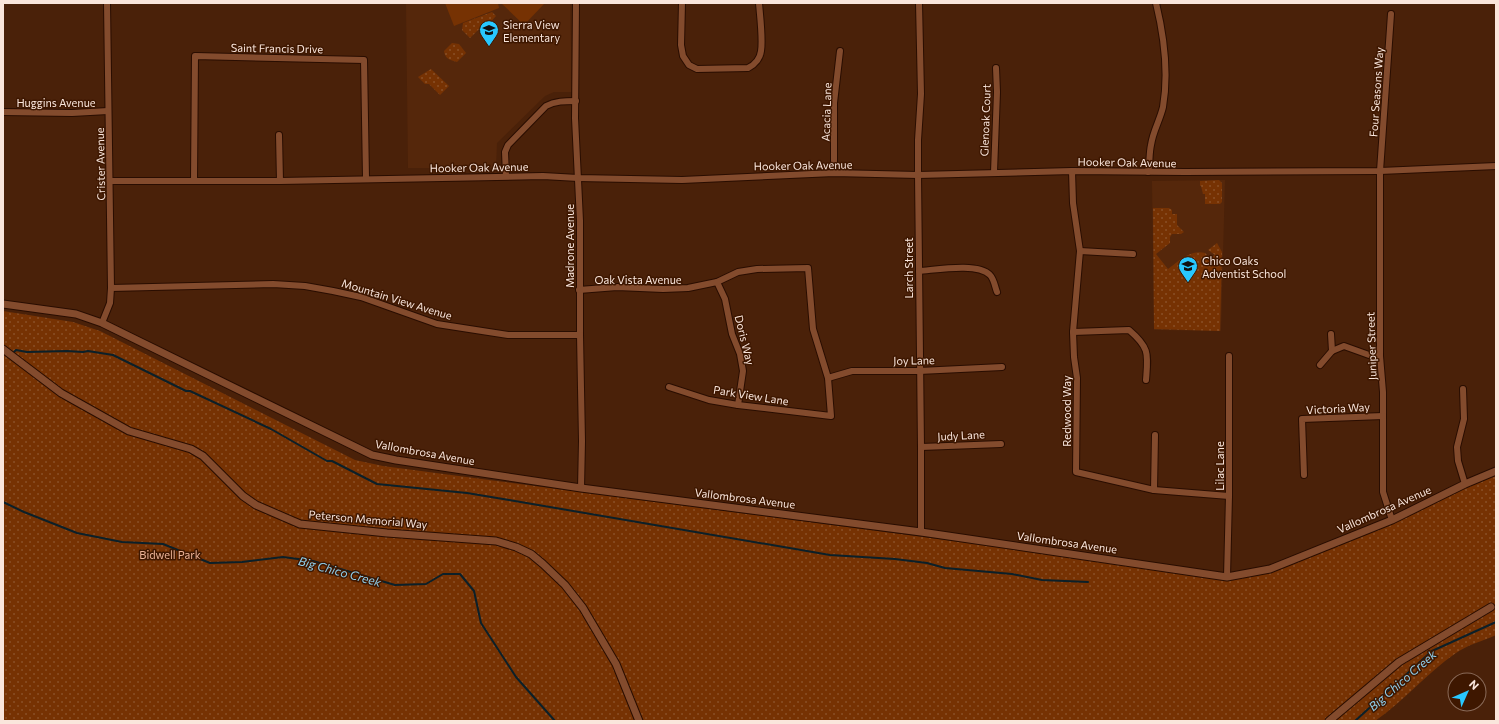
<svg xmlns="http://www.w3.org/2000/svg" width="1499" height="724" viewBox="0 0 1499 724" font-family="Commissioner,sans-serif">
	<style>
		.built { fill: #55270b }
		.grass { fill: url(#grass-dots) }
		.garden { fill: #763203 }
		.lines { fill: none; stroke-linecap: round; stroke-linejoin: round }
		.stream { stroke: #0b2029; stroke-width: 2 }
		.minor-casing { stroke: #290d01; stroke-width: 8 }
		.tertiary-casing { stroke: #290d01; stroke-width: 9 }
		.minor { stroke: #834b2d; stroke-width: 6 }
		.tertiary { stroke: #834b2d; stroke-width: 7 }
		.labels { text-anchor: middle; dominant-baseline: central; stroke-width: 3; stroke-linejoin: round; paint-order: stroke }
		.poi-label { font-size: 11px; fill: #fae6dc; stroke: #3e1700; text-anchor: start }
		.street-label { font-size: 11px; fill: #fae6dc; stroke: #3e1700 }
		.park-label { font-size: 11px; fill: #ecb397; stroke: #3e1700 }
		.water-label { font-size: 12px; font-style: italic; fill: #8fd0ed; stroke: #3e1700 }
	</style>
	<defs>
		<pattern id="grass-dots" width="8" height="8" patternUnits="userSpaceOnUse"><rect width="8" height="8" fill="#763203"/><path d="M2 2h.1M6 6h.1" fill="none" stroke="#8a5027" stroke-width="1.8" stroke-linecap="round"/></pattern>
	</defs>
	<rect width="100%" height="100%" fill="#4a2109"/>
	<!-- built -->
	<g class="built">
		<path d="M406,3h164l2,89h-18l-9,4 -48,47 -1,25h-88z"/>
		<path d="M1225,180l-4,151 -67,-1 -2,-149z"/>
	</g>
	<!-- grass -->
	<g class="grass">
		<path d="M492,12l4,4 -9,10 -3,-2 -14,14 -8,-8 1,-7z"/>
		<path d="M452,43l7,1 7,9 -9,9c-7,-2 -12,-3 -13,-11z"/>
		<path d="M431,69l18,17 -9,9 -11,-11h-4l-7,-7z"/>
		<path d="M1219,180l3,3v19l-2,2h-15v-10h-2l-2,-8h-1v-5z"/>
		<path d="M1153,208h16l3,2v4h5v11l7,7 -3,2h-9l-2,3v6l-14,11 12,15c11,-8 23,-20 37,-16l2,2 -1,2 3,3 6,-5 -7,-5 9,-7 5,9 -2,79 -66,-2z"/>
		<path d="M3,311l70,11 27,9 255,129 28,6 844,111 43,-8 226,-98v164c-13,6 -29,10 -40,18 -29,20 -52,48 -81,68h-1372z"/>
	</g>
	<!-- garden -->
	<g class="garden">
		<path d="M445,3h53l1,5 -45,18z"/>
		<path d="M501,3h44l-21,22z"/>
	</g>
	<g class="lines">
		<!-- stream -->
		<g class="stream">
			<path d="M11,352l2,1 3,-3 11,2 40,-1 16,1 5,-1 25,4 73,36h4l81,38 56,32h5l45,23 90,9 42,7 321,55 65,4 32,4 18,5 67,6 30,6 46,2"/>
			<path d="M3,502l21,10 53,21 45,9 41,2 47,19 32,-1 41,-5 30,4 82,24 31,-1 17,-10h17l14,17 7,32 35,54 39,44"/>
			<path d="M1355,721l77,-70 64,-29"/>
		</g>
		<defs>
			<g id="minor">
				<path d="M576,3l-1,115 5,103v114l2,106 -1,47"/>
				<path d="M682,3l-1,42 2,11 6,9 8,4 51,-1c6,-3 12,-9 13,-17 2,-12 -1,-35 -2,-48"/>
				<path d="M919,3l2,91 -3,46v35l3,272v85"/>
				<path d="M1391,14l-11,157v185l3,36v100l9,28"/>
				<path d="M3,112l69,1 36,-2"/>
				<path d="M279,135l1,46"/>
				<path d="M1072,171l1,32 7,48 -7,81 1,25 3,21 -1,94 78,18 75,6"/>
				<path d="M994,172l3,-80 -1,-24"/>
				<path d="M1148,172c2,-9 1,-18 3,-27 2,-14 9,-25 12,-38 6,-35 1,-71 -7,-104"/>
				<path d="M834,173v-70l6,-52"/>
				<path d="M506,176l-1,-24 3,-7 38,-39c9,-5 19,-5 30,-5"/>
				<path d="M194,180l1,-124 169,4 2,118"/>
				<path d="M111,181h169l263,-5 35,2 104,2 152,-7 84,2 154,-4 113,1 195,-1 116,-5"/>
				<path d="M1080,251l53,3"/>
				<path d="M919,271c16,-1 59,-9 71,4 4,4 5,12 7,17"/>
				<path d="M717,282l8,17 7,35 8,20 3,17 -5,34"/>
				<path d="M111,288l162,-4 32,2 28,5 28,6 76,27 71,11h72"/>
				<path d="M579,290l38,-3 46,2 25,-1 29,-6 21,-10 19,-3 51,-1 5,61 15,49 3,38 -93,-11 -29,-5 -40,-13"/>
				<path d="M102,323l8,-20 1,-15 -4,-285"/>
				<path d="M1073,332l56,-2c21,18 19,24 17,50"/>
				<path d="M1331,334l1,17"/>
				<path d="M1320,365l12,-14 12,-5 25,9 11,1"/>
				<path d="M828,378l24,-7h67l83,-4"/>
				<path d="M1463,389l1,30 -7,28 1,14 7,23"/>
				<path d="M921,447l80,-3"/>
				<path d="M1304,475l-2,-56 81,-3"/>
				<path d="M1154,490l1,-55"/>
				<path d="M1227,577l2,-81v-140"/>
			</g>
			<g id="tertiary">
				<path d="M3,304l73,10 26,9 270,132 24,5 185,28 340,44 306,45 43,-8 122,-49 73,-36 31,-13"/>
				<path d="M3,349l58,44 68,38 62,18 12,7 40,40 13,9 44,19 87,9 109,8 20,6 15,7 12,10 22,21 18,23 33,56 23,57"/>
				<path d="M1329,721l70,-59 92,-55"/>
			</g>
		</defs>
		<!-- minor casing -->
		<use href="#minor" class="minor-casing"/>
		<!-- tertiary casing -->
		<use href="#tertiary" class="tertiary-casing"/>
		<!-- minor -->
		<use href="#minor" class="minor"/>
		<!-- tertiary -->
		<use href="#tertiary" class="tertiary"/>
	</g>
	<!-- icons -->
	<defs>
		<symbol id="school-pin" viewBox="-11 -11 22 30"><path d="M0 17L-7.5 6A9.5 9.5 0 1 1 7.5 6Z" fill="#28c8ff" stroke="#3e1700"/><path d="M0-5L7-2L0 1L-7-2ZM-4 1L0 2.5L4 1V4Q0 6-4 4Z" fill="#111"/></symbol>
	</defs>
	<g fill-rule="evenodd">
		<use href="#school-pin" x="478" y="19" width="22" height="30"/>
		<use href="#school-pin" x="1177" y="255" width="22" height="30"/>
	</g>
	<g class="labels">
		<!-- poi labels -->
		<g class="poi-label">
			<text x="503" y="24">Sierra View<tspan x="503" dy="13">Elementary</tspan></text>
			<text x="1202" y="260">Chico Oaks<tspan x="1202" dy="13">Adventist School</tspan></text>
		</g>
		<!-- street labels -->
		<g class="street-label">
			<text transform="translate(277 48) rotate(1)">Saint Francis Drive</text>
			<text transform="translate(1376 92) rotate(-86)">Four Seasons Way</text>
			<text x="56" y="102">Huggins Avenue</text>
			<text transform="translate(826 112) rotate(-88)">Acacia Lane</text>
			<text transform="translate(985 120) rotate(-88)">Glenoak Court</text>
			<text transform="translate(1127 162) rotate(1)">Hooker Oak Avenue</text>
			<text transform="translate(100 164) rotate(-91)">Crister Avenue</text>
			<text transform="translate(803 165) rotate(-1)">Hooker Oak Avenue</text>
			<text transform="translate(479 167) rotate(-1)">Hooker Oak Avenue</text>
			<text transform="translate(569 246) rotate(-90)">Madrone Avenue</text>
			<text transform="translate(908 268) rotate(-90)">Larch Street</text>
			<text x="638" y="279">Oak Vista Avenue</text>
			<text transform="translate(397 299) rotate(17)">Mountain View Avenue</text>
			<text transform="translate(745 340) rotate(76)">Doris Way</text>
			<text transform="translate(1371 346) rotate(-92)">Juniper Street</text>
			<text transform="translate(914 360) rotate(-1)">Joy Lane</text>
			<text transform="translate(751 395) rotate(9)">Park View Lane</text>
			<text transform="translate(1338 408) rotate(-3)">Victoria Way</text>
			<text transform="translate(1066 411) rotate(-90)">Redwood Way</text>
			<text transform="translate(961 435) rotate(-3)">Judy Lane</text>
			<text transform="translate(425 452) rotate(10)">Vallombrosa Avenue</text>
			<text transform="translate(1219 466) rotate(-90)">Lilac Lane</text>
			<text transform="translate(745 498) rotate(7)">Vallombrosa Avenue</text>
			<text transform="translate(1384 509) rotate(-24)">Vallombrosa Avenue</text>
			<text transform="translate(368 519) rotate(5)">Peterson Memorial Way</text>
			<text transform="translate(1067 542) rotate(8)">Vallombrosa Avenue</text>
		</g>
		<!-- park labels -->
		<g class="park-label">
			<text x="170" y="554">Bidwell Park</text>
		</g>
		<!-- water labels -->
		<g class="water-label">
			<text transform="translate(340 571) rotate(15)">Big Chico Creek</text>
			<text transform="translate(1402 680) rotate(-41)">Big Chico Creek</text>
		</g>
	</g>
	<!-- border -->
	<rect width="1499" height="724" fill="none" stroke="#fae6dc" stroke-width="8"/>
	<!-- north arrow -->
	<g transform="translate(1467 692) rotate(45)"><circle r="19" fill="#3e1700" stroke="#896a58"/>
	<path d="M0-3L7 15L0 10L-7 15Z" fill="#28c8ff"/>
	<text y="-6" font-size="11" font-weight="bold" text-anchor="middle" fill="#fae6dc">N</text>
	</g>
</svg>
